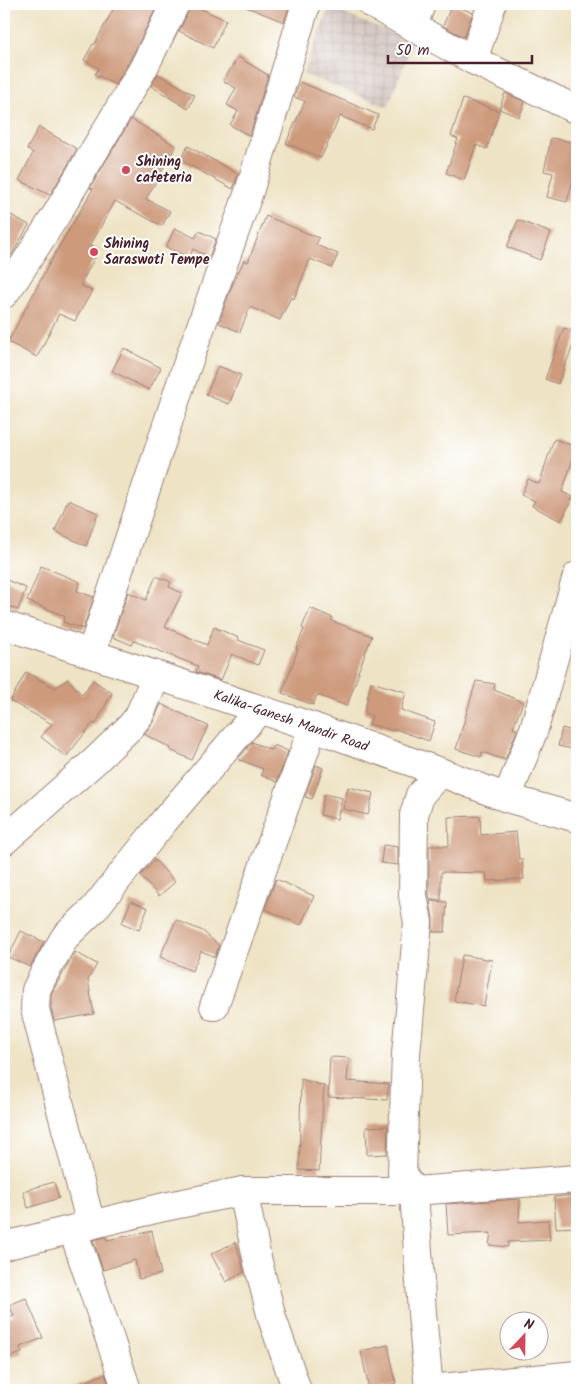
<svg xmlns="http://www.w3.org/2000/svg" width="581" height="1394" viewBox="0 0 581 1394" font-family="Kalam,sans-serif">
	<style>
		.industrial { fill: url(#industrial-grid) }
		.building { fill: #cd9a7c }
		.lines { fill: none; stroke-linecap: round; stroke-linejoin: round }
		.minor-casing { stroke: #9c8178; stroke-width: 30 }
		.minor { stroke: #fff; stroke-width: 28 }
		.poi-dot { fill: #d1495b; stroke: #fff; stroke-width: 2 }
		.labels { text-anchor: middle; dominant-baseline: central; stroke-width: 4; stroke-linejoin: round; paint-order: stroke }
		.poi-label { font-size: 14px; font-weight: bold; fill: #4a1f2b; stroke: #fff; text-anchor: start }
		.street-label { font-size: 14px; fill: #4a1f2b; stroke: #fff }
	</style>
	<defs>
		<pattern id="industrial-grid" width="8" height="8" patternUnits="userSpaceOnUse" patternTransform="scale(1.25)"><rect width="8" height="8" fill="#cfc1ba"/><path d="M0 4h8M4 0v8" fill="none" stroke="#b3a5a0"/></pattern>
	</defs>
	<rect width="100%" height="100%" fill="#fff"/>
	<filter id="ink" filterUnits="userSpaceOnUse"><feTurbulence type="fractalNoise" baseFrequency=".02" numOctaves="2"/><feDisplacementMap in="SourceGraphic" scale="10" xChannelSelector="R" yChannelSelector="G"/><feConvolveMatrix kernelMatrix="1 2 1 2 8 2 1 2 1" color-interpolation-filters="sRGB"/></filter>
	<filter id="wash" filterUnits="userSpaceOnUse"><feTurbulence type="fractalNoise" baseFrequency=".0096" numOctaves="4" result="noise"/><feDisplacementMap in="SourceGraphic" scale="20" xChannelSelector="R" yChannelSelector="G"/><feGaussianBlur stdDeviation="1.12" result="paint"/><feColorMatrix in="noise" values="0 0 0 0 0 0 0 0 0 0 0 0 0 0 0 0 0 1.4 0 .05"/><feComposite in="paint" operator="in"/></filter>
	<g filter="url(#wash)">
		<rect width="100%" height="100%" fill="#eee3c5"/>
		<!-- industrial -->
		<path class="industrial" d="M329,8l84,33 -25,66 -85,-33z"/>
		<g id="blocks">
			<!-- building -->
			<g class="building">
				<path d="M116,4h42l-29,58 -14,23 -20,-11 4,-6 -15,-8 9,-16 1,1z"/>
				<path d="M190,4l36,16 -13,28 -34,-17 10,-20z"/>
				<path d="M239,4h51l-6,18z"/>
				<path d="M452,4l21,9 -9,24 -21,-11z"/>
				<path d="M238,57l30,18 -18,61 -20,-11 8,-14 -11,-6 9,-17 -13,-7z"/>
				<path d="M158,74l37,21 -7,14 -37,-23z"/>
				<path d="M300,82l78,33 -6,14 -32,-13 -19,42 -35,-15 19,-42 -11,-4z"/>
				<path d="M505,93l20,9 -6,15 -20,-8z"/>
				<path d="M463,99l36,12 -12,38 -11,-4 -12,35 -18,-7 12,-34 -7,-3z"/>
				<path d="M131,119l45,27 -30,53 24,12 -8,15 -47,-25 -25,45 9,4 -19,35 12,6 -17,30 -16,-7 -22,43 -29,-15 42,-80 43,-73 -3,-1z"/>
				<path d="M39,127l38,22 -27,46 -31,-15 14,-27 -6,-4z"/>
				<path d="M551,138l26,5v11l-5,26h1l-6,22 -20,-5 6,-24 -9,-2z"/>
				<path d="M188,146l50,28 -5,15 -53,-29z"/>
				<path d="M4,211l25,14 -25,43z"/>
				<path d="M266,216l53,22 -3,7 22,9 -6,14 -22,-9 -16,40 -3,-2 -11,23 -30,-13 -10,25 -21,-9 12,-35 13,-28 4,2z"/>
				<path d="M518,220l33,13 -11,27 -33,-13z"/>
				<path d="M175,228l20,10 4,-7 17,8 -7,18 -16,-8 -4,9 -23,-11z"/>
				<path d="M564,328l13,4v3l-19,49 -13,-5z"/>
				<path d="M124,348l37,20 -12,22 -37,-19z"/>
				<path d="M218,366l23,9 -12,29 -23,-9z"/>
				<path d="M554,439l23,8 -15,45 11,5 -12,24 -29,-15 3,-5 -14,-6 7,-16 11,5z"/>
				<path d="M68,500l30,13 -12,33 -31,-15z"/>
				<path d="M41,566l39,16 -3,9 17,6 -11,32 -20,-7 2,-6 -38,-15z"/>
				<path d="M156,576l15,6 -2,5 13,6 -17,34 42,18 7,-18 25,11 -1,2 26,10 -6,15 -26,-11 -11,26 -25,-8 2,-6 -64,-25 -2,4 -19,-8 15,-45 18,8z"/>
				<path d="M4,579l22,9 -8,22 -14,-6z"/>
				<path d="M310,608l23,10 -1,3 40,15 -14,36h1l-12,34 -30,-11 -4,10 -31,-12 16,-44h-2l8,-20 -2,-1z"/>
				<path d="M26,672l29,16 13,-9 14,16 11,-15 19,13 -17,32 -2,-2 -27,34 -25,-20 11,-13 -42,-23z"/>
				<path d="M476,681l19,3 -1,6 29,12 -10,26 4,2 -12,30 -23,-8 -1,5 -25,-8z"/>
				<path d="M371,682l35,10 -5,18 34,12 -6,19 -34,-12 -1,2 -25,-7 3,-8 -8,-3z"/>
				<path d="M161,704l47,22 -16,34 -22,-10 1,-2 -27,-14 9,-12z"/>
				<path d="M562,728l15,4v18l-19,-4z"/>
				<path d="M252,742l19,8 3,-5 14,6 -11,31 -16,-7 2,-6 -25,-10z"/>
				<path d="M316,765l7,3 -11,31 -7,-2z"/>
				<path d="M348,787l25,6 -5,22 -25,-6z"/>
				<path d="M324,794l18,4 -5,21 -17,-4z"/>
				<path d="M480,816l1,19 35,-3 3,27h3l2,20 -37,2 -1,-8 -45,-1v28h-11l-1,-5v-49h20l-1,-29z"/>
				<path d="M383,845l15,2v18l-17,-2z"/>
				<path d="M155,860l20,22 -16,14 -19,-20z"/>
				<path d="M276,879l38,17 -13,29 -36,-16z"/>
				<path d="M131,901l17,7 -9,22 -17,-7z"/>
				<path d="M430,901l17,1 -2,30h-12v-13z"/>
				<path d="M176,920l27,11 16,15 -4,11 -14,-6 -9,20 -32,-14z"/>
				<path d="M21,931l23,11 -14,25 -22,-10z"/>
				<path d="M75,952l22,12 -9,16 6,34 -40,7 -3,-14v-13z"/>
				<path d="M462,955l30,5 -8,46 -30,-5z"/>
				<path d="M330,1057l19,1 -2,23 42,3 -2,16 -59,-3z"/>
				<path d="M301,1079l23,7 -5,85 -20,-1z"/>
				<path d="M388,1126l-1,28 -20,1 -1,-28z"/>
				<path d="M54,1182l5,16 -31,10 -5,-17z"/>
				<path d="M577,1195v32l-21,1 -2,-31z"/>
				<path d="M520,1199l-1,23 29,-2 2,20 -42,2v5l-19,-2 2,-12 -43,2 -2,-31z"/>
				<path d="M152,1231l9,43 -22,5 -4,-19 -32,10 -10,-30 13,-3 1,3z"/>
				<path d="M236,1242l8,30 -18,10 -15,-28z"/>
				<path d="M26,1298l17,40 -23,9 2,6 -18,6v-40l10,-3 -5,-11z"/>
				<path d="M388,1345l8,38 -27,6 -8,-38z"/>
				<path d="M105,1374l5,15 -4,1h-39l-1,-1z"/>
			</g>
		</g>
	</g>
	<g filter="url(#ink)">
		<use href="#blocks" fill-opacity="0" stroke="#9c8178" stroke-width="1"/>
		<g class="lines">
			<defs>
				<g id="minor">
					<path d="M372,4l101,56"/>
					<path d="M492,4l-19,56 104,50"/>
					<path d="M413,26l8,-22"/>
					<path d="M4,294l11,-15 41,-64 87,-146 32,-65"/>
					<path d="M4,625l309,102 127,45 67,26 70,20"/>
					<path d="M91,654l94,-283 64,-179 57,-188"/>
					<path d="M507,798l27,-69 43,-153"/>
					<path d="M4,841l91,-80 35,-34 9,-11 17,-40"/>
					<path d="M214,1006l99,-279"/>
					<path d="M243,1191l14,67 15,60 25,72"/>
					<path d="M91,1225l-56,-216 1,-19 9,-18 20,-35 29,-28 71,-89 94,-110"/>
					<path d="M73,1230l54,160"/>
					<path d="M4,1246l160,-39 79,-16h171l163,-12"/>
					<path d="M429,1389l148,-14"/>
					<path d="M429,1390l-7,-77 -8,-122 -12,-17 4,-120 12,-132 -5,-26 1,-81 6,-20 20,-23"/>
				</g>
			</defs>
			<!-- minor casing -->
			<use href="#minor" class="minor-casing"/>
			<!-- minor -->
			<use href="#minor" class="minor"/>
		</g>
	</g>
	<!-- markers -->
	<g class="poi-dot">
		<circle cx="126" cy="170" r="5"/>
		<circle cx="94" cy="252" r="5"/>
	</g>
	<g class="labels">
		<!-- poi labels -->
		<g class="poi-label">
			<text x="136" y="162">Shining<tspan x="136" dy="16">cafeteria</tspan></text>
			<text x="104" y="244">Shining<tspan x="104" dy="16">Saraswoti Tempe</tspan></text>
		</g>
		<!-- street labels -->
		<g class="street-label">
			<text transform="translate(291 721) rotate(19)">Kalika-Ganesh Mandir Road</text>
		</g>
	</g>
	<!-- margin -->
	<rect width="581" height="1394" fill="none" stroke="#fff" stroke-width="20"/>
	<!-- north arrow -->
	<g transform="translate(524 1336) rotate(22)"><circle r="24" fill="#ffffff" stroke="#b7a5aa"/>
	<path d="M0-4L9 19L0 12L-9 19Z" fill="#d1495b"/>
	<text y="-8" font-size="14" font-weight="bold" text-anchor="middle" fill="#4a1f2b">N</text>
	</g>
	<!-- scale -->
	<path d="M388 55v8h144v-8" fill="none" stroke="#4a1f2b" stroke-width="2.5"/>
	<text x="396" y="55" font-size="15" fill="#4a1f2b" stroke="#ffffff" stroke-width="4" paint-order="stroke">50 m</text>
</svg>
